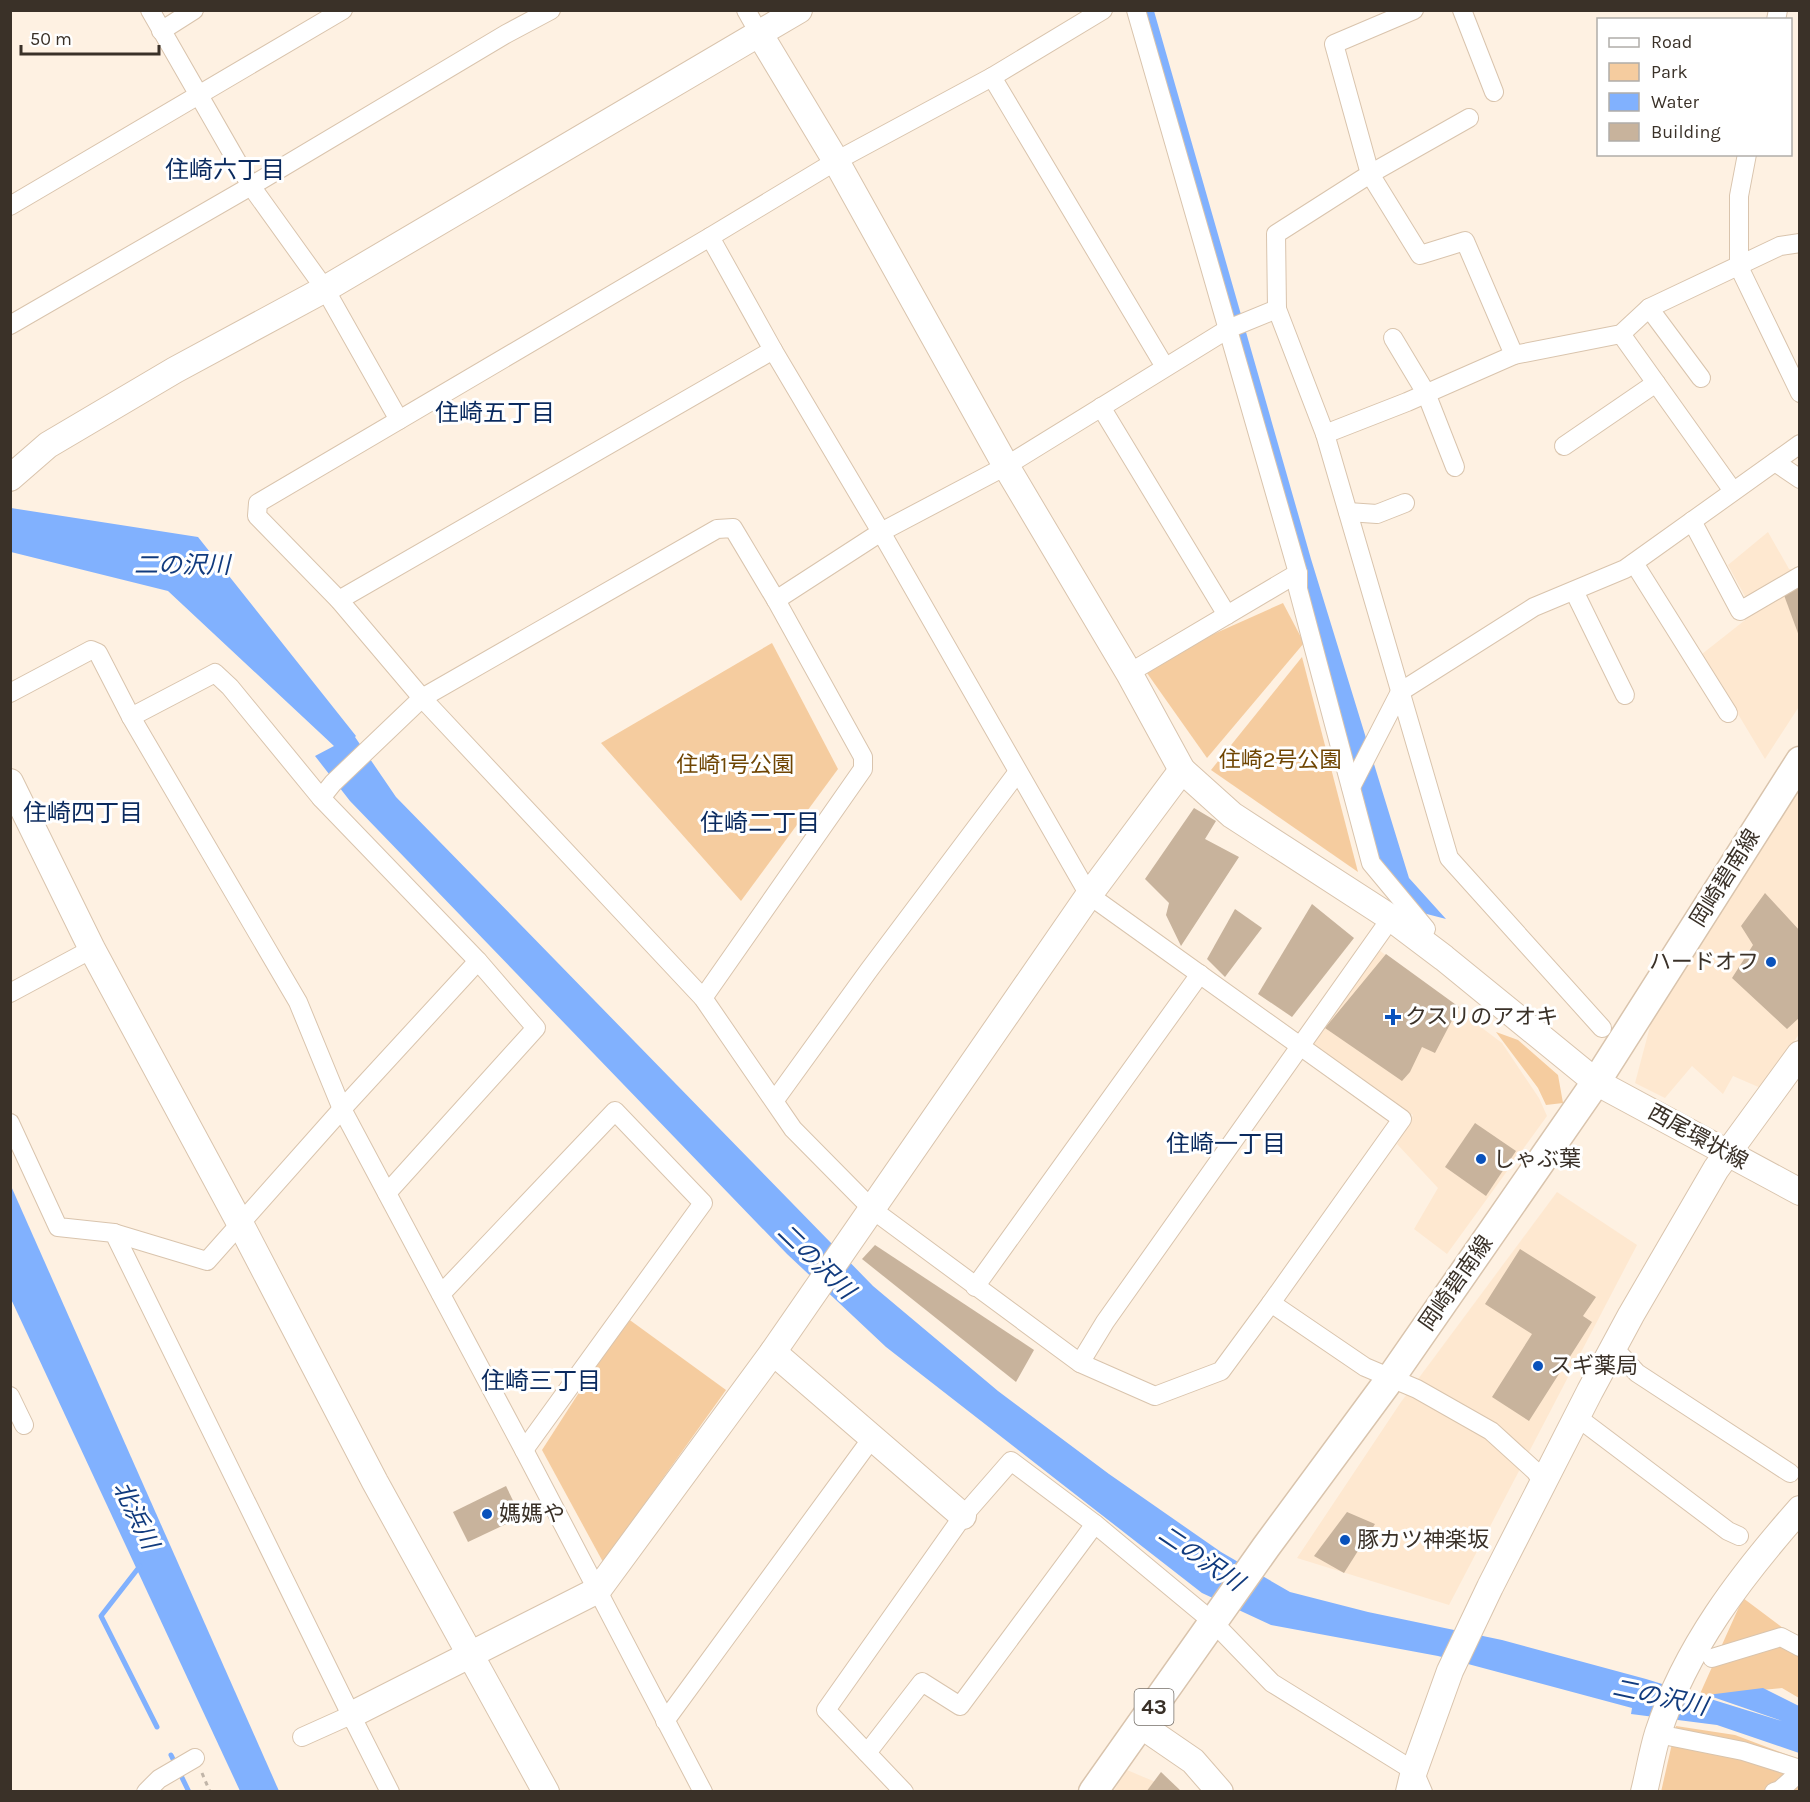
<svg xmlns="http://www.w3.org/2000/svg" width="1810" height="1802" viewBox="0 0 1810 1802" font-family="Karla,'Noto Sans JP',sans-serif">
	<style>
		.built { fill: #fee8d0 }
		.green { fill: #f5cc9f }
		.water { fill: #81b1fe }
		.lines { fill: none; stroke-linecap: round; stroke-linejoin: round }
		.stream { stroke: #81b1fe; stroke-width: 5 }
		.building { fill: #c8b39c }
		.street-casing { stroke: #d9c4ad; stroke-width: 20 }
		.secondary-casing { stroke: #d9c4ad; stroke-width: 28 }
		.primary-casing { stroke: #d9c4ad; stroke-width: 31 }
		.path { stroke: #c1b5a8; stroke-width: 3; stroke-dasharray: 4.5 4.5; stroke-linecap: butt }
		.street { stroke: #fff; stroke-width: 18 }
		.secondary { stroke: #fff; stroke-width: 26 }
		.primary { stroke: #fff; stroke-width: 28 }
		.poi-dot { fill: #0952bc; stroke: #fff; stroke-width: 2 }
		.labels { text-anchor: middle; dominant-baseline: central; stroke-width: 6; stroke-linejoin: round; paint-order: stroke }
		.shield { fill: #fff; stroke: #756f68; stroke-width: 1.5 }
		.shield-label { font-size: 21px; font-weight: bold; fill: #3a3128 }
		.park-label { font-size: 22px; fill: #6f4502; stroke: #fff }
		.street-label { font-size: 22px; fill: #3a3128; stroke: #fff }
		.poi-label { font-size: 22px; fill: #3a3128; stroke: #fff; text-anchor: start }
		.neighbourhood-label { font-size: 24px; fill: #0a2a5e; stroke: #fff }
		.water-label { font-size: 24px; font-style: italic; fill: #113b7e; stroke: #fff }
	</style>
	<rect width="100%" height="100%" fill="#fef1e2"/>
	<!-- built -->
	<g class="built">
		<path d="M1768,532l21,37 10,2 1,134 -35,54 -63,-105 52,-41 -26,-48z"/>
		<path d="M1799,782v252l-36,55 -30,-13 -10,18 -31,-28 -27,32 -30,-15 17,-64z"/>
		<path d="M1379,950l123,93 37,55 8,18 -100,138 -33,-25 24,-41 -41,-44 16,-29 -107,-71z"/>
		<path d="M1557,1192l80,53 -188,360 -152,-47 104,-156z"/>
		<path d="M1127,1770l50,21 -64,1z"/>
	</g>
	<!-- green -->
	<g class="green">
		<path d="M1283,603l21,40 -97,115 -65,-92z"/>
		<path d="M772,643l66,126 -97,132 -140,-158z"/>
		<path d="M1302,657l56,215 -147,-102z"/>
		<path d="M1496,1032l22,8 40,35 5,28 -17,2 -8,-17z"/>
		<path d="M627,1318l99,72 -123,172 -61,-112z"/>
		<path d="M1743,1598l56,42v58l-17,-10 -83,8z"/>
		<path d="M1676,1726l59,9 64,24v32l-138,1z"/>
	</g>
	<!-- water -->
	<g class="water">
		<path d="M1141,11h13l157,548 98,319 37,41 -23,-6 -44,-49z"/>
		<path d="M11,508l187,29 158,199 -1,1 41,60 477,489 125,105 111,83 112,78 69,40 78,20 134,28 144,39 136,42 -75,-26 56,-7 36,18v47l-82,-28 -86,-11 1,-6 -194,-52 -167,-31 -69,-32 -316,-246 -99,-93 -437,-453 -35,-45 19,-10 -166,-155 -157,-39z"/>
		<path d="M10,1186h1l268,605h-39l-229,-492z"/>
	</g>
	<g class="lines">
		<!-- stream -->
		<g class="stream">
			<path d="M140,1566l-39,50 56,111"/>
			<path d="M171,1755l18,37"/>
		</g>
	</g>
	<!-- building -->
	<g class="building">
		<path d="M1800,578v58h-1l-18,-49z"/>
		<path d="M1194,808l22,13 -11,18 34,18 -58,89 -15,-31 3,-12 -24,-24z"/>
		<path d="M1765,893l35,38v86l-13,12 -55,-51 21,-33 -12,-19z"/>
		<path d="M1312,904l42,34 -62,79 -34,-23z"/>
		<path d="M1235,909l27,19 -37,49 -18,-18z"/>
		<path d="M1386,954l73,53 -24,46 -13,-6 -12,25 -8,9 -77,-53z"/>
		<path d="M1475,1123l41,28 -30,45 -41,-29z"/>
		<path d="M875,1245l159,105 -18,32 -154,-123z"/>
		<path d="M1520,1249l76,48 -13,19 9,6 -63,99 -37,-24 40,-63 -47,-30z"/>
		<path d="M506,1486l15,31 -53,25 -15,-30z"/>
		<path d="M1347,1512l28,12 -31,49 -30,-17z"/>
		<path d="M1161,1772l21,20h-36z"/>
	</g>
	<g class="lines">
		<defs>
			<g id="street">
				<path d="M150,10l101,176 74,103 74,131"/>
				<path d="M746,10l13,23"/>
				<path d="M1103,10l-111,67 -156,84 -126,76 -452,266 -1,13 82,84 83,98 281,300 90,131 80,81 207,153 25,-41 286,-404"/>
				<path d="M1136,10l162,563v16l73,274 55,66"/>
				<path d="M1414,10l-80,34 36,130 -94,60 1,75 48,125 124,424 153,170"/>
				<path d="M1462,10l32,82"/>
				<path d="M1776,20l2,-10"/>
				<path d="M161,31l33,-21"/>
				<path d="M992,77l173,290"/>
				<path d="M1469,118l-99,56 50,81 45,-14 49,114"/>
				<path d="M1747,154l-8,42v71l61,126"/>
				<path d="M10,206l333,-196"/>
				<path d="M710,237l63,113 108,182 208,363 313,224 -131,184 94,64 52,22 74,42 44,40 9,13"/>
				<path d="M1649,308l52,70"/>
				<path d="M10,325l241,-139 255,-152 45,-24"/>
				<path d="M1621,334l112,157"/>
				<path d="M1393,338l33,55 29,74"/>
				<path d="M1101,407l126,208"/>
				<path d="M1325,434l82,-32 107,-47 107,-21 28,-26 131,-62 20,-3"/>
				<path d="M1564,446l92,-63"/>
				<path d="M1775,462l25,17"/>
				<path d="M1348,512l29,2 28,-11"/>
				<path d="M1692,521l48,90 60,-35"/>
				<path d="M1634,563l94,150"/>
				<path d="M1574,591l51,104"/>
				<path d="M339,600l434,-250"/>
				<path d="M776,600l105,-68 125,-66 222,-137 49,-20"/>
				<path d="M1129,673l169,-100"/>
				<path d="M10,693l81,-43 7,3 33,64 167,285 44,107 182,341 179,342"/>
				<path d="M131,717l84,-44 15,14 91,111 157,163 58,67 -149,165"/>
				<path d="M1351,787l49,-95 134,-85 91,-38 175,-125"/>
				<path d="M321,798l12,-15 89,-85 295,-169 16,-1 43,72 87,157v12l-160,229"/>
				<path d="M10,993l82,-44"/>
				<path d="M775,1100l94,-130 148,-197"/>
				<path d="M10,1123l48,104 56,6 237,482 39,77"/>
				<path d="M114,1233l93,28 135,-152 136,-148"/>
				<path d="M975,1287l225,-313"/>
				<path d="M441,1294l174,-183 88,92 -179,247"/>
				<path d="M1613,1347l24,26 153,100"/>
				<path d="M1080,1363l75,33 66,-25 50,-68"/>
				<path d="M10,1396l14,29"/>
				<path d="M1577,1417l151,114 11,5"/>
				<path d="M1712,1658l69,-21 19,10"/>
				<path d="M665,1721l207,-283"/>
				<path d="M1658,1734l85,17 57,18"/>
				<path d="M302,1737l49,-22"/>
				<path d="M867,1753l55,-71 38,24 135,-182"/>
				<path d="M146,1792l13,-13 36,-21"/>
				<path d="M904,1792l-78,-82 137,-194 48,-55 84,63 118,98 59,61 142,88 9,21"/>
				<path d="M1774,1792l6,-2 20,-18"/>
			</g>
			<g id="secondary">
				<path d="M759,33l77,128 170,305 123,207 53,97 50,45 159,103 53,40 152,124 204,110"/>
				<path d="M10,478l38,-33 127,-75 150,-81 474,-279"/>
				<path d="M10,782l82,167 149,276 134,257 171,310"/>
				<path d="M773,1352l190,164"/>
				<path d="M351,1715l247,-125 175,-238 316,-457 93,-125"/>
				<path d="M1142,1726l51,35 27,31"/>
				<path d="M1409,1792l5,-21 36,-100 40,-84 100,-196 41,-76 85,-146 84,-115"/>
				<path d="M1644,1792c5,-20 8,-40 14,-59 28,-86 83,-157 142,-224"/>
			</g>
			<path id="primary" d="M1093,1792l173,-245 124,-168 206,-297 204,-321"/>
		</defs>
		<!-- street casing -->
		<use href="#street" class="street-casing"/>
		<!-- secondary casing -->
		<use href="#secondary" class="secondary-casing"/>
		<!-- primary casing -->
		<use href="#primary" class="primary-casing"/>
		<!-- path -->
		<path class="path" d="M202,1773l8,19"/>
		<!-- street -->
		<use href="#street" class="street"/>
		<!-- secondary -->
		<use href="#secondary" class="secondary"/>
		<!-- primary -->
		<use href="#primary" class="primary"/>
	</g>
	<!-- markers -->
	<g class="poi-dot">
		<circle cx="1771" cy="962" r="6"/>
		<path d="M1390 1008h6v6h6v6h-6v6h-6v-6h-6v-6h6z"/>
		<circle cx="1481" cy="1159" r="6"/>
		<circle cx="1538" cy="1366" r="6"/>
		<circle cx="487" cy="1514" r="6"/>
		<circle cx="1345" cy="1540" r="6"/>
	</g>
	<g class="labels">
		<!-- shield labels -->
		<rect class="shield" x="1134.5" y="1689" width="39" height="36" rx="4.5"/>
		<g class="shield-label">
			<text x="1154" y="1707">43</text>
		</g>
		<!-- park labels -->
		<g class="park-label">
			<text x="1280" y="760">住崎2号公園</text>
			<text x="735" y="765">住崎1号公園</text>
		</g>
		<!-- street labels -->
		<g class="street-label">
			<text transform="translate(1725 878) rotate(-58)">岡崎碧南線</text>
			<text transform="translate(1698 1137) rotate(29)">西尾環状線</text>
			<text transform="translate(1456 1283) rotate(-55)">岡崎碧南線</text>
		</g>
		<!-- poi labels -->
		<g class="poi-label">
			<text x="1759" y="962" text-anchor="end">ハードオフ</text>
			<text x="1405" y="1017">クスリのアオキ</text>
			<text x="1493" y="1159">しゃぶ葉</text>
			<text x="1550" y="1366">スギ薬局</text>
			<text x="499" y="1514">媽媽や</text>
			<text x="1357" y="1540">豚カツ神楽坂</text>
		</g>
		<!-- neighbourhood labels -->
		<g class="neighbourhood-label">
			<text x="225" y="170">住崎六丁目</text>
			<text x="495" y="413">住崎五丁目</text>
			<text x="83" y="813">住崎四丁目</text>
			<text x="760" y="823">住崎二丁目</text>
			<text x="1226" y="1144">住崎一丁目</text>
			<text x="541" y="1381">住崎三丁目</text>
		</g>
		<!-- water labels -->
		<g class="water-label">
			<text x="182" y="565">二の沢川</text>
			<text transform="translate(816 1261) rotate(44)">二の沢川</text>
			<text transform="translate(136 1515) rotate(64)">北浜川</text>
			<text transform="translate(1201 1558) rotate(34)">二の沢川</text>
			<text transform="translate(1660 1697) rotate(12)">二の沢川</text>
		</g>
	</g>
	<!-- border -->
	<rect width="1810" height="1802" fill="none" stroke="#3a3128" stroke-width="24"/>
	<!-- legend -->
	<rect x="1597" y="18" width="195" height="138" fill="#ffffff" stroke="#b0ada9" stroke-width="1.5"/>
	<rect x="1609" y="38" width="30" height="9" fill="#ffffff" stroke="#b0ada9" stroke-width="1.5"/>
	<text x="1651" y="48" font-size="18" fill="#3a3128">Road</text>
	<rect x="1609" y="63" width="30" height="18" fill="#f5cc9f" stroke="#b0ada9" stroke-width="1.5"/>
	<text x="1651" y="78" font-size="18" fill="#3a3128">Park</text>
	<rect x="1609" y="93" width="30" height="18" fill="#81b1fe" stroke="#b0ada9" stroke-width="1.5"/>
	<text x="1651" y="108" font-size="18" fill="#3a3128">Water</text>
	<rect x="1609" y="123" width="30" height="18" fill="#c8b39c" stroke="#b0ada9" stroke-width="1.5"/>
	<text x="1651" y="138" font-size="18" fill="#3a3128">Building</text>
	<!-- scale -->
	<path d="M21 45v9h138v-9" fill="none" stroke="#3a3128" stroke-width="3"/>
	<text x="30" y="45" font-size="18" fill="#3a3128" stroke="#ffffff" stroke-width="4.5" paint-order="stroke">50 m</text>
</svg>
